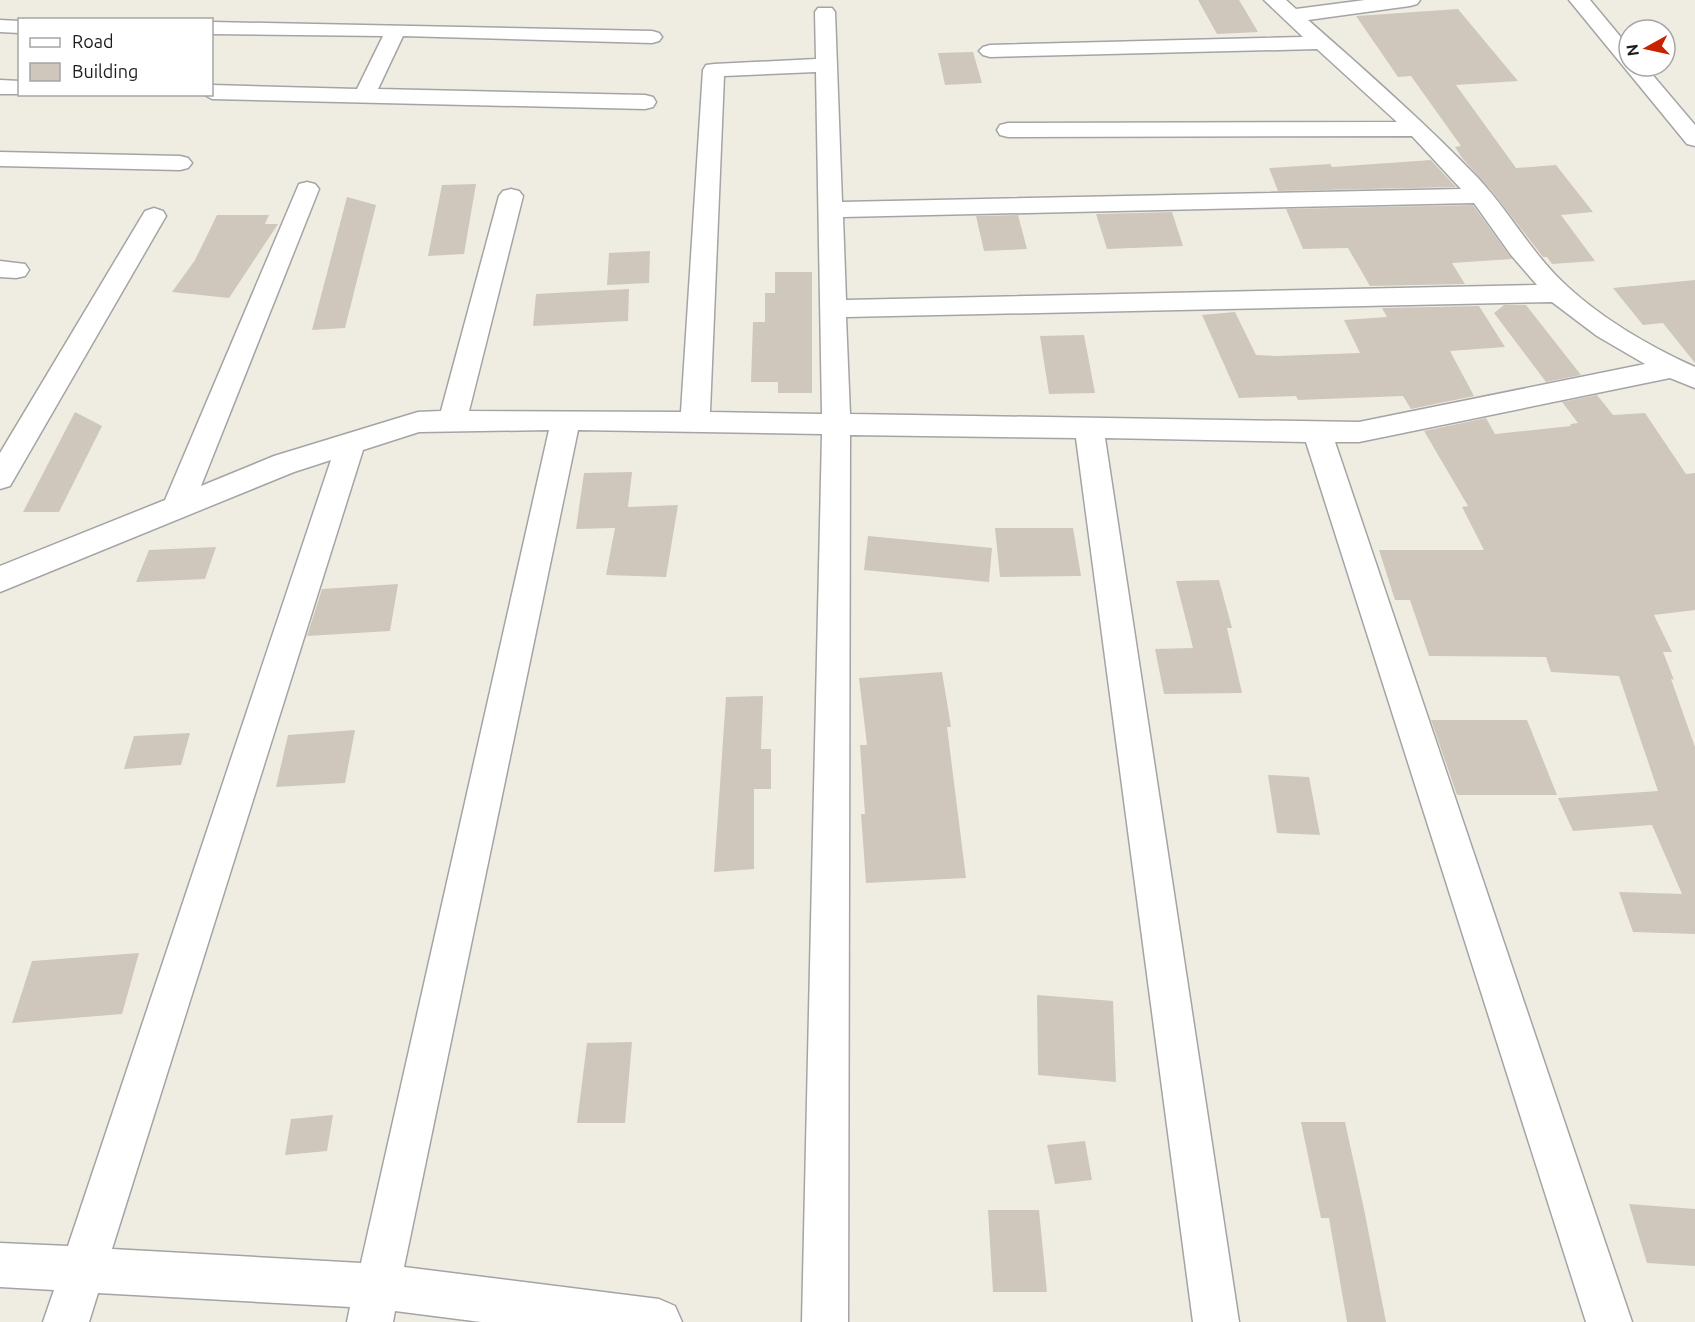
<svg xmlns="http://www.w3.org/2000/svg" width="1695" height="1322" viewBox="0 0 1695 1322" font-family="Ubuntu,sans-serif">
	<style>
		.building { fill: #cfc7bb }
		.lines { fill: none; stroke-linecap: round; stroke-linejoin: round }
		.minor-casing { stroke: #a4a4a4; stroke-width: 3 }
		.minor { fill: #fff; fill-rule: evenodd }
	</style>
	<rect width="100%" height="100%" fill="#efede2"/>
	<!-- building -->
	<g class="building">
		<path d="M1198,0h41l19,32 -41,2z"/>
		<path d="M1458,9l60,72 -62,4 60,83 40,-3 37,47 -32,3 34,46 -43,3 -5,-7h-4l-52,-67 -29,-32 -7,-11 6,-1 -50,-70 -13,1 -42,-61z"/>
		<path d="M973,52l9,31 -37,2 -7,-32z"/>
		<path d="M1431,160l25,27 -178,4 -9,-23 61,-4 2,3z"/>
		<path d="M476,184l-12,70 -36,2 14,-71z"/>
		<path d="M347,197l29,8 -31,123 -33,2z"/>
		<path d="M1473,205l39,54 -60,4 13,21 -95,2 -22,-38 -45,1 -17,-40z"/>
		<path d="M1172,212l11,34 -76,3 -11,-35z"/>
		<path d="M217,215h52l-4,9h13l-49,74 -57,-6 23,-32z"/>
		<path d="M1018,215l9,34 -43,2 -8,-35z"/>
		<path d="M650,251l-1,32 -42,2 2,-32z"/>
		<path d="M775,272h37v121h-34v-11h-27l2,-60h12v-29h10z"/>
		<path d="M1695,280v83l-32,-40 -20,2 -30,-37z"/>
		<path d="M629,289l-1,32 -95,5 3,-32z"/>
		<path d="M1504,305h22l55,70 -35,7 -52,-69z"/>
		<path d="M1479,306l26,41 -55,4 24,45 -63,13 -8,-13 -105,4 -2,-4 -57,2 -37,-83 33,-3 21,43 21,1 83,-3 -16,-33 43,-3 -5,-9z"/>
		<path d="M1084,335l11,58 -46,1 -9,-58z"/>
		<path d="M1597,395l16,20 32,-2 41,61 9,-1v137l-41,5 18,37h-9l11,28 -3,-1 24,68v187l-62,-2 -14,-40 63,2 -30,-69 -79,6 -15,-33 100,-7 -39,-115 -68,-4 -5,-15 -117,-1 -19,-56h-15l-16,-50h105l-22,-43 6,-1 -44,-75 62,-13 9,16 76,-8 -1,-2 8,-1 -16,-21z"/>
		<path d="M75,412l27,14 -43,86h-36z"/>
		<path d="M632,472l-4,35 50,-2 -12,72 -60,-2 9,-47 -39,1 8,-56z"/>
		<path d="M995,528h78l8,48 -81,1z"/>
		<path d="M868,536l124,12 -3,34 -125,-12z"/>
		<path d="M216,547l-11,32 -69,3 13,-32z"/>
		<path d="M1219,580l13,48h-5l15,65 -78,1 -9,-45 38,-1 -17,-67z"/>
		<path d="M398,584l-8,47 -83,5 15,-47z"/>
		<path d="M942,672l9,55h-4l19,151 -100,5 -5,-69h4l-5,-69h7l-8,-67z"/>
		<path d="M763,696l-2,53h10v40h-17v80l-40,3 12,-175z"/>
		<path d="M1431,720h96l30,75h-100z"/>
		<path d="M355,730l-10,53 -69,4 12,-52z"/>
		<path d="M190,733l-9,32 -57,4 10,-33z"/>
		<path d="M1268,775l41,2 11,58 -43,-2z"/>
		<path d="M139,953l-17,61 -110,9 20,-62z"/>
		<path d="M1037,995l76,6 3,81 -78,-7z"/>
		<path d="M632,1042l-7,81h-48l10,-80z"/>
		<path d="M333,1115l-6,36 -42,4 6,-36z"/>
		<path d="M1301,1122h44l19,87 22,113h-39l-18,-104h-8z"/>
		<path d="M1085,1141l7,39 -37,4 -8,-39z"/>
		<path d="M1629,1204l66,5v57l-48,-3z"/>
		<path d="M988,1210h51l8,82h-54z"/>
	</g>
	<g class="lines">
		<defs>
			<g id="minor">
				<path d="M1264,0h22l10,9 69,-9h55l-3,4 -7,2 -102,14c58,51 116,102 170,158 32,34 55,78 90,109 36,33 83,60 127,80v21l-25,-10 -311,64h-24l297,880h-46l-280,-880 -201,-4 134,884h-46l-117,-884 -226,-3 -2,887h-46l20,-888 -244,-4 -174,837 255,32 16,7 7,16h-201l-86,-11 -2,11h-46l3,-15 -252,-14 -9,29h-46l11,-32 -54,-3v-44l68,3 263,-786 -37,12 -294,120v-26l165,-66 134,-316 8,-2 8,2 4,5 -118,297 73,-30 134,-41 10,-3 23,-1 58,-215 4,-5 8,-2 8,2 4,5 -54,215 212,1 22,-342 3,-5 8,-1 102,-5 -1,-47 3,-4h14l3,4 7,190 619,-13 -49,-53 -404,1 -8,-2 -3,-5 3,-5 8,-2 389,-1 -80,-73 -327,8 -7,-2 -4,-4 4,-4 7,-2 313,-8zM816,72l6,342 -112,-2 14,-336zM1474,203l37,52 26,30 -691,15 -3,-83zM1552,302l45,34 48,28 -286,58 -509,-8 -4,-97zM549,430l-188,833 -249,-14 251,-799 56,-18z"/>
				<path d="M1569,0h21l39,47v19h16l50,59v21l-8,-2z"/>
				<path d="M0,20l20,1v12l-20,-1z"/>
				<path d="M212,22l440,9 7,2 3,4 -3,4 -7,2 -249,-7 -25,53 267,6 8,2 3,5 -3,5 -8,2 -433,-10 -9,-5h9v-9l145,4 26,-53 -171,-2z"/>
				<path d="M0,80l20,1v13h-20z"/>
				<path d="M0,152l180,4 8,2 4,5 -4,5 -8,2 -180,-4z"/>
				<path d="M154,208l9,3 3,5 -156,270 -10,3v-36l142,-237 3,-5z"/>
				<path d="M0,261l25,3 4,6 -4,6 -9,2 -16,-1z"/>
			</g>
		</defs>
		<!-- minor casing -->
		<use href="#minor" class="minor-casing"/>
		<!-- minor -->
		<use href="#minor" class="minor"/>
	</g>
	<!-- legend -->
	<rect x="18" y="18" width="195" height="78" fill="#ffffff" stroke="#a5a5a5" stroke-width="1.5"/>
	<rect x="30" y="38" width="30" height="9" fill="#ffffff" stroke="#a5a5a5" stroke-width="1.5"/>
	<text x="72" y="48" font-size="18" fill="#1d1d1d">Road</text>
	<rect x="30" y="63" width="30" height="18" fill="#cfc7bb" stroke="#a5a5a5" stroke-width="1.5"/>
	<text x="72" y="78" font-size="18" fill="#1d1d1d">Building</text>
	<!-- north arrow -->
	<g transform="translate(1647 48) rotate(262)"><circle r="28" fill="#ffffff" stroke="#a5a5a5" stroke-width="1.5"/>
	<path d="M0-4.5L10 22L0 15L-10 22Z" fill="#ca2200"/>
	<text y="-9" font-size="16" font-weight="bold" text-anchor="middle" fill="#1d1d1d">N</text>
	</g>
</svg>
